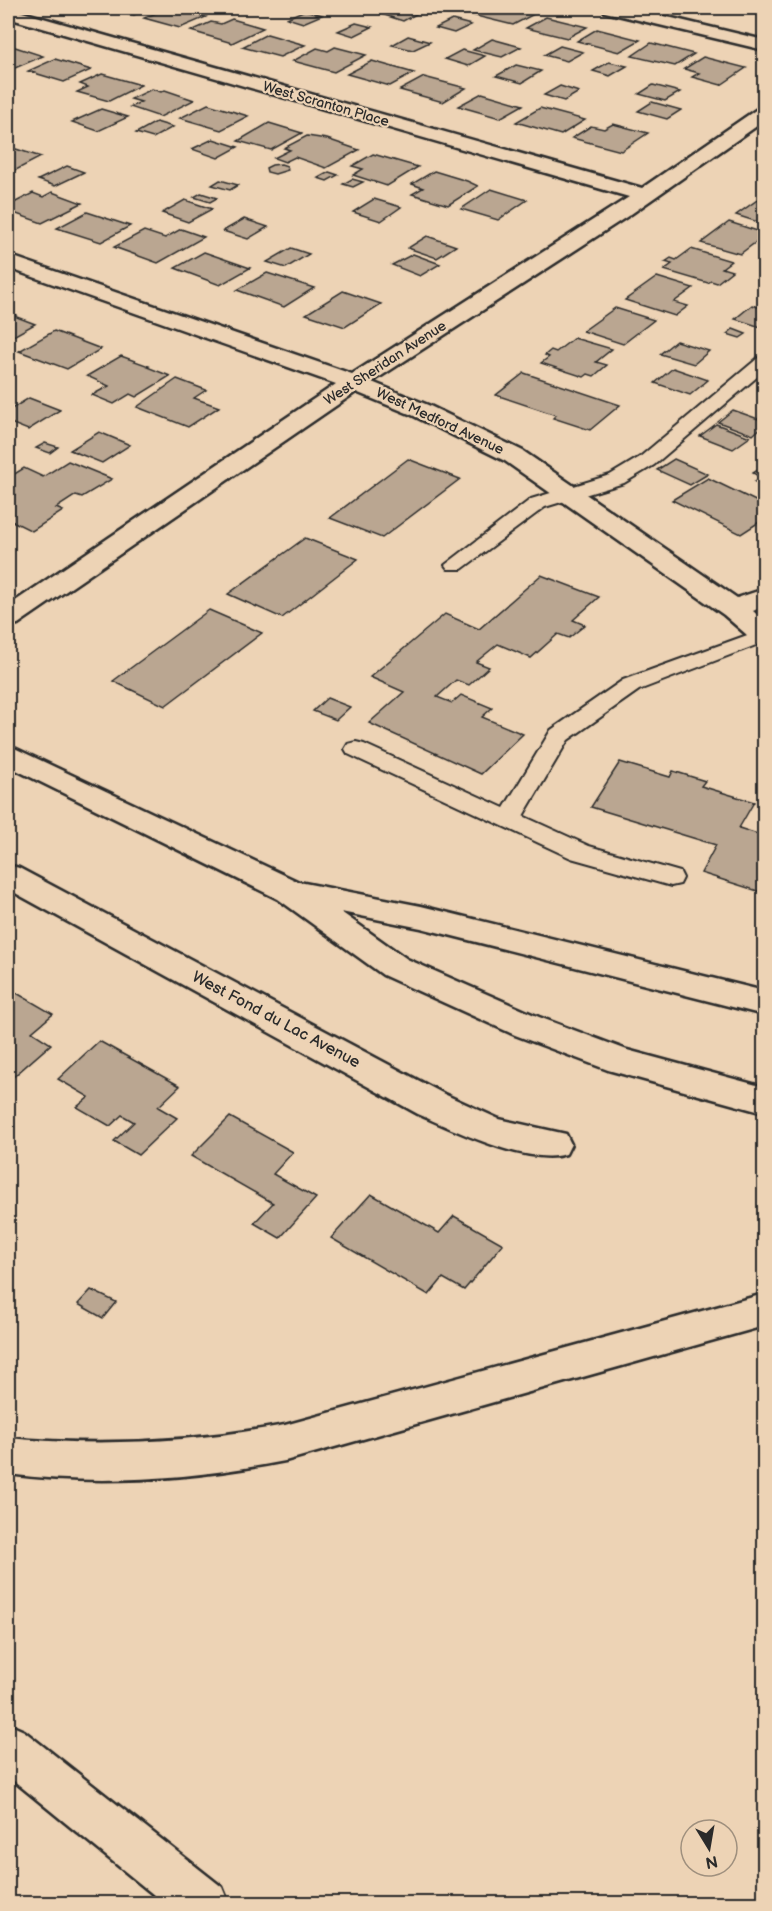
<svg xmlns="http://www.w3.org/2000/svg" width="772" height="1911" viewBox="0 0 772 1911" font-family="'Balsamiq Sans',sans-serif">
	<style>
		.building { fill: #baa691; stroke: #2b2b2b; stroke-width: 1.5 }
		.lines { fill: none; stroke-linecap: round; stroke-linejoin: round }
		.service-casing { stroke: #2b2b2b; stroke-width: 4 }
		.minor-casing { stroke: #2b2b2b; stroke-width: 5 }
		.tertiary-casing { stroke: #2b2b2b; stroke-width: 5 }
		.motorway-casing { stroke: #2b2b2b; stroke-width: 5 }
		.service { fill: #edd3b5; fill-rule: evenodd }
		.minor { fill: #edd3b5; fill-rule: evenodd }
		.tertiary { fill: #edd3b5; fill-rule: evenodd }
		.motorway { fill: #edd3b5; fill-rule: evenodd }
		.labels { text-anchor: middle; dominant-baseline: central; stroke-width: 4.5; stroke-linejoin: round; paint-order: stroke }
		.far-street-label { font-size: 14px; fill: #2b2b2b; stroke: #edd3b5 }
		.street-label { font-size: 16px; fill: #2b2b2b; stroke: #edd3b5 }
	</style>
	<rect width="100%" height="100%" fill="#edd3b5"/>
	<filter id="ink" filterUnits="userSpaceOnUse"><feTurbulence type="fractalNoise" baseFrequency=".0167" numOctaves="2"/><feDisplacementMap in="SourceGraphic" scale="12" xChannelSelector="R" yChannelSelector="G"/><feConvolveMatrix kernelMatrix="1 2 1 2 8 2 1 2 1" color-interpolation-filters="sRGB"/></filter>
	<g filter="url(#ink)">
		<!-- building -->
		<g class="building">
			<path d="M107,8h43l-16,7z"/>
			<path d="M168,8h6l32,9 -26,11 -36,-10z"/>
			<path d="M400,8h2l18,4 -17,9 -19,-6z"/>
			<path d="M486,8h23l25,6 -21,11 -41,-10z"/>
			<path d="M731,8h33v3l-6,3z"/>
			<path d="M305,10l17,5 -19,8 -16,-5z"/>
			<path d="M546,17l41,10 -20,11 -41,-10z"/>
			<path d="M232,19l31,9 -31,15 -41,-12 20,-9 10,2z"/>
			<path d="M452,20l19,5 -17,8 -18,-5z"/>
			<path d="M356,23l16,4 -18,9 -16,-5z"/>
			<path d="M597,29l43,11 -21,12 -42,-11z"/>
			<path d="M267,34l38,11 -25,12 -38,-10z"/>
			<path d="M408,36l22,6 -17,8 -21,-5z"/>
			<path d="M492,39l29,8 -19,10 -29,-7z"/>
			<path d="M651,43l43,11 -19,12 -43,-10z"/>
			<path d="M9,45l34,11 -28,12 -7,-2z"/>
			<path d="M560,46l23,6 -16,9 -23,-6z"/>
			<path d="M335,47l31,8 -32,17 -41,-11 24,-13 11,3z"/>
			<path d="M462,50l23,6 -17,10 -23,-7z"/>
			<path d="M703,57l43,11 -25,17 -29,-8 7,-4 -15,-4z"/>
			<path d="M55,59l36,11 -27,12 -36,-11z"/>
			<path d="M372,61l42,12 -24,13 -43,-12z"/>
			<path d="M609,62l18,4 -17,10 -17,-5z"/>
			<path d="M516,65l25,6 -19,12 -26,-7z"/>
			<path d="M102,74l39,11 -32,16 -32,-9 11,-5 -8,-3z"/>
			<path d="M424,77l42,11 -23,14 -43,-12z"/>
			<path d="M653,85l27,7 -15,9 -26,-7z"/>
			<path d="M560,86l19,6 -15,9 -20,-6z"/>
			<path d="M152,89l9,3 4,-2 29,10 -34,17 -30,-10 11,-5 -10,-3z"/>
			<path d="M482,93l41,12 -23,13 -42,-12z"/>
			<path d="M652,102l29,8 -14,9 -29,-8z"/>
			<path d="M208,104l40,12 -27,14 -41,-12z"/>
			<path d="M540,108l45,12 -24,15 -45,-13z"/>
			<path d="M101,109l27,8 -30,14 -26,-9z"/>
			<path d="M156,122l17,5 -20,11 -17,-5z"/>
			<path d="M269,123l33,10 -31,17 -33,-9z"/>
			<path d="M613,124l35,9 -27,18 -49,-13 19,-12 13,3z"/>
			<path d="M307,136l20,3 32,11 -33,18 -31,-11 -10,5 -11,-4 16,-8 -6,-2z"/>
			<path d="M213,139l25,8 -20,11 -26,-9z"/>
			<path d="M16,149l25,8 -25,13 -8,-3v-14z"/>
			<path d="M373,154l45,13 -31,19 -34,-11 10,-6 -11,-3z"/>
			<path d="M281,164l6,2 1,4 -13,4 -8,-2 -1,-4 6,-3z"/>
			<path d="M67,166l17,6 -29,14 -17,-6z"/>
			<path d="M434,171l33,10 11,5 -30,19 -36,-11 11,-6 -11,-4z"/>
			<path d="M329,172l9,3 -11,6 -9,-3z"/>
			<path d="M352,179l11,3 -10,5 -10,-3z"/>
			<path d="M220,180l18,5 -8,5 -18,-5z"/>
			<path d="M491,189l36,11 -29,20 -37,-11z"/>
			<path d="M52,192l30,11 -40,20 -34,-12v-5l25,-13 10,4z"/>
			<path d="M201,193l16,5 -7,4 -16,-5z"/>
			<path d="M763,196l1,28 -28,-9z"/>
			<path d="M374,199l27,8 -20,14 -28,-9z"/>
			<path d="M185,200l27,9 -24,13 -26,-9z"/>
			<path d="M87,212l43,14 -29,16 -44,-14z"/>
			<path d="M244,219l24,8 -20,12 -25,-8z"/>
			<path d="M729,222l35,11v3l-24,18 -39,-11z"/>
			<path d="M181,229l23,8 -46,26 -44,-16 30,-16 21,7z"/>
			<path d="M427,236l29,10 -19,12 -29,-10z"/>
			<path d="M291,248l18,6 -23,14 -19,-6z"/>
			<path d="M691,249l40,12 -9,7 10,3 -15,12 -6,-2 -3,2 -44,-13 8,-6 -7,-2 6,-4 5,2z"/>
			<path d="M204,252l46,16 -30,17 -45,-17z"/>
			<path d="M413,254l27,10 -20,12 -28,-11z"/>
			<path d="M267,273l47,15 -30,19 -47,-17z"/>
			<path d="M657,277l36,11 -19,14 14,4 -13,10 -50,-16z"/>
			<path d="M343,291l38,13 -36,23 -39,-13z"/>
			<path d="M752,305l12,4v19l-29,-9z"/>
			<path d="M615,308l39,12 -31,24 -40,-13z"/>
			<path d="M8,312l8,3 -2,1 21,8 -27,15z"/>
			<path d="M733,329l13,5 -6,4 -13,-4z"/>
			<path d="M54,331l47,18 -34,20 -48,-18z"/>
			<path d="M574,338l38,11 -16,13 11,3 -13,11 -6,-2 -4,3 -43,-14 8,-6 -4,-2 6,-5 5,2z"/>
			<path d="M676,341l33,10 -15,13 -34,-10z"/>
			<path d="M121,356l28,10 -2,1 23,9 -34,21 -6,-3 -16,10 -22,-9 17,-9 -22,-10z"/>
			<path d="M673,368l35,12 -18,15 -35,-12z"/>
			<path d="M524,373l96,32 -30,25 -37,-12 3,-3 -60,-20z"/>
			<path d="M177,379l29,11 -12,8 25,9 -31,20 -51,-20z"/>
			<path d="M29,398l31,12 -32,20 -20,-8v-11z"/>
			<path d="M733,410l31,11v4l-11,10 -35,-13z"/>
			<path d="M716,424l34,13 -17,12 -33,-13z"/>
			<path d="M99,432l31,13 -28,18 -32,-13z"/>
			<path d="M45,443l13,4 -8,6 -14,-5z"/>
			<path d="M408,459l52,20 -78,59 -52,-20z"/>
			<path d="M674,459l34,15 -18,11 -33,-15z"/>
			<path d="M68,461l44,18 -30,18 -6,-2 -20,13 7,3 -31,20 -24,-12v-20l7,-5 -7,-3v-13l16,-10 19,9z"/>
			<path d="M764,466v20l-9,-4 7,-4 -9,-5z"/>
			<path d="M708,478l56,27v14l-23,15 -69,-34z"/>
			<path d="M305,538l53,21 -76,59 -54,-24z"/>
			<path d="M541,575l58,22 -26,23 12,5 -16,13 -11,-4 -27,24 -33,-14 -22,18 13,5 -20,18 -13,-5 -19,17 15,6 9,-8 31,13 -10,9 41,17 -42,40 -112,-51 35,-31 -34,-15 75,-63 34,15z"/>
			<path d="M209,610l53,23 -97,73 -52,-25z"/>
			<path d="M327,698l23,9 -14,13 -23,-9z"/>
			<path d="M620,762l50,15 3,-6 32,10 -4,5 53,16 -15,26 25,8v57l-63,-20 15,-28 -125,-38z"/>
			<path d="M8,988l45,26 -21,18 19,12 -39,34 -4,-2z"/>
			<path d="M99,1041l81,45 -22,21 19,11 -39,37 -24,-14 20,-19 -12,-7 -12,11 -33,-19 12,-10 -31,-18z"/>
			<path d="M230,1117l63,35 -20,22 43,24 -36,40 -26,-15 19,-20 -82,-47z"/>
			<path d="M371,1194l68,39 15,-17 49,28 -39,46 -21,-12 -14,17 -98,-57z"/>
			<path d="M91,1290l25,12 -13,16 -25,-14z"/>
		</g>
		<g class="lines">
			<defs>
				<g id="service">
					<path d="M764,357v14l-110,94 -30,18 -79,24 -83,62h-14l-3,-4 86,-66 79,-24 30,-18 118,-99z"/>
					<path d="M764,629v13l-125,48 -71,50 -45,76 66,30 91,26 3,6 -3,6 -9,2 -100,-28 -223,-104 -3,-5 3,-5 8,-2 8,2 140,64 47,-78 72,-50z"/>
				</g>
				<g id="minor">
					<path d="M8,8l634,180 115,-79 7,-1v13l-133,93 -259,168 56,23 95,46 214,147 27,-9v17l-11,5 11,10v22l-10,-2 -30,-26 -219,-154 -93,-46 -56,-23 -338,232 -10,2v-20l328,-222 -328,-116v-13l344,119 277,-177 -621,-179z"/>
					<path d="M603,8h27l134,32v10l-159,-38z"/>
					<path d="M8,865l11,3 425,226 55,25 67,15 5,10 -5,10c-38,12 -112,-24 -148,-40l-410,-225z"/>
				</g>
				<path id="tertiary" d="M8,745l291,137 122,24 343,85v24l-343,-87 -80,-16 66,47 132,58 88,33 137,37v26l-156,-43 -93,-35 -132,-60 -105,-76 -270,-133z"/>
				<g id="motorway">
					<path d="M764,1294v32l-479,135c-91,18 -185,25 -277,13v-36c94,9 185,4 277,-13z"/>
					<path d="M8,1724l16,7 198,156 7,17h-64l-157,-128z"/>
				</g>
			</defs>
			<!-- service casing -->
			<use href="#service" class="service-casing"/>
			<!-- minor casing -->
			<use href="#minor" class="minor-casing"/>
			<!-- tertiary casing -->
			<use href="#tertiary" class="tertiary-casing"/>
			<!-- motorway casing -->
			<use href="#motorway" class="motorway-casing"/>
			<!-- service -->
			<use href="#service" class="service"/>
			<!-- minor -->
			<use href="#minor" class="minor"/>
			<!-- tertiary -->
			<use href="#tertiary" class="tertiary"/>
			<!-- motorway -->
			<use href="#motorway" class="motorway"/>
		</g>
	</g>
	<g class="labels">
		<!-- far-street labels -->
		<g class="far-street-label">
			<text transform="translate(326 104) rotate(16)">West Scranton Place</text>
			<text transform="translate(385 363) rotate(-33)">West Sheridan Avenue</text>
			<text transform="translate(440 421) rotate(25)">West Medford Avenue</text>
		</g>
		<!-- street labels -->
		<g class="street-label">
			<text transform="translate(276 1020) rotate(28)">West Fond du Lac Avenue</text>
		</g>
	</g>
	<!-- margin -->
	<rect width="772" height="1911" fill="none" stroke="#edd3b5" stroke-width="30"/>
	<rect x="15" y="15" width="742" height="1881" fill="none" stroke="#2b2b2b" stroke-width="2" filter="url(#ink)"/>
	<!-- north arrow -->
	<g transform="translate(709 1848) rotate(169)"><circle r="28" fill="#edd3b5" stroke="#9f907e" stroke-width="1.5"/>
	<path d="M0-4.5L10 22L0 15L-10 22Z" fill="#2b2b2b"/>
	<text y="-9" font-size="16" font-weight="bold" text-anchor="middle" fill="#2b2b2b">N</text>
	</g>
</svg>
